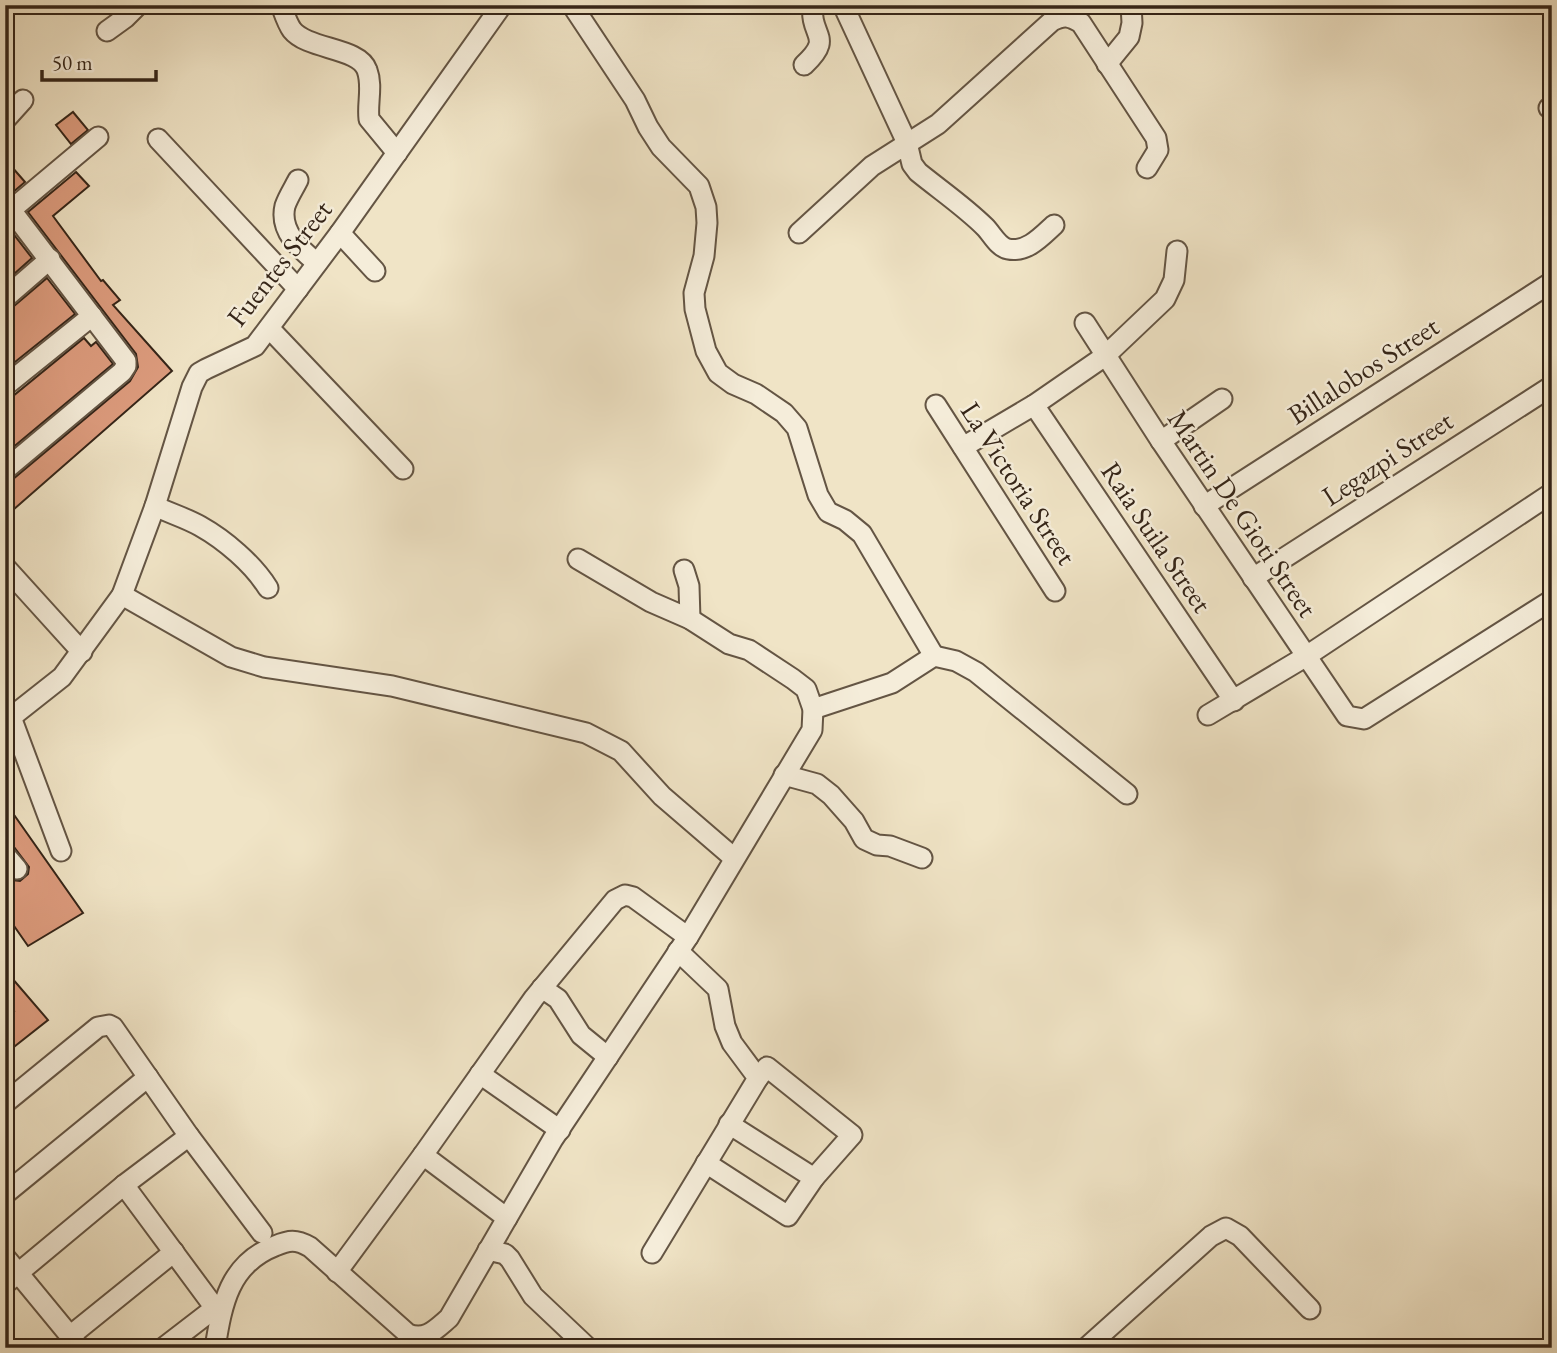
<svg xmlns="http://www.w3.org/2000/svg" width="1557" height="1353" viewBox="0 0 1557 1353" font-family="'EB Garamond',serif">
	<style>
		.building { fill: #dc9b7d; stroke: #352518; stroke-width: 2 }
		.lines { fill: none; stroke-linecap: round; stroke-linejoin: round }
		.minor-casing { stroke: #645544; stroke-width: 23 }
		.minor { stroke: #f5edda; stroke-width: 19 }
		.labels { text-anchor: middle; dominant-baseline: central; stroke-width: 5; stroke-linejoin: round; paint-order: stroke }
		.street-label { font-size: 28px; fill: #352518; stroke: #f5edda }
	</style>
	<rect width="100%" height="100%" fill="#f0e4c6"/>
	<filter id="stains"><feTurbulence type="fractalNoise" baseFrequency=".00286" numOctaves="4"/><feColorMatrix values="0 0 0 0 .2 0 0 0 0 .09 0 0 0 0 .02 0 0 0 .5 -.17"/></filter>
	<radialGradient id="worn" r=".72"><stop offset=".6" stop-color="#630" stop-opacity="0"/><stop offset="1" stop-color="#630" stop-opacity=".3"/></radialGradient>
	<!-- building -->
	<g class="building">
		<path d="M73,112l15,18 -17,14 -15,-19z"/>
		<path d="M5,159l20,23 -13,11 -7,-3z"/>
		<path d="M76,172l13,14 -36,30 48,65 2,-1 17,20 -7,5 59,66 -167,146v-35l8,-3 117,-98 8,-14 -2,-13 -108,-142z"/>
		<path d="M5,227h3l24,31 -27,24z"/>
		<path d="M47,278l28,36 -70,56v-60l8,-3z"/>
		<path d="M84,338l7,8 5,-4 17,22 -108,90v-56l8,-2z"/>
		<path d="M5,802l78,111 -55,33 -23,-33v-39l7,6 8,1 8,-7 1,-7 -15,-20 -9,-4z"/>
		<path d="M5,970l43,50 -43,34v-36l9,-7 -9,-10z"/>
	</g>
	<g class="lines">
		<defs>
			<g id="minor">
				<path d="M281,5c3,8 6,18 11,25 16,20 67,17 75,40 6,16 0,33 2,49l28,34"/>
				<path d="M572,5l63,95 13,27 13,20 38,39 7,21 1,16 -3,33 -10,37 1,16 11,42 12,22 15,11 23,10 28,19 13,15 21,67 10,17 17,8 17,14 72,122"/>
				<path d="M843,5l64,138 5,21 6,8c22,18 47,35 67,55 7,7 13,20 23,22 19,4 34,-13 46,-24"/>
				<path d="M107,31l18,-13 13,-13"/>
				<path d="M1107,64l22,-27 3,-14 -1,-18"/>
				<path d="M804,65c31,-29 5,-28 9,-60"/>
				<path d="M1549,108l3,2"/>
				<path d="M5,120l18,-20"/>
				<path d="M158,139l140,150"/>
				<path d="M298,180c-4,8 -10,17 -13,26 -6,25 15,43 32,57"/>
				<path d="M5,202l121,159v5l-4,6 -117,98"/>
				<path d="M5,215l93,-78"/>
				<path d="M340,233l35,38"/>
				<path d="M799,233l73,-67 66,-42 114,-103c12,-6 17,-5 29,2l75,115 2,12 -11,18"/>
				<path d="M5,298l45,-39"/>
				<path d="M1085,323l76,118 186,275 17,3 188,-119"/>
				<path d="M269,328l134,141"/>
				<path d="M5,386l87,-70"/>
				<path d="M936,405l119,186"/>
				<path d="M1034,405l200,296"/>
				<path d="M1161,441l61,-42"/>
				<path d="M963,447l71,-42 71,-49 60,-57 9,-19 3,-29"/>
				<path d="M155,506c14,7 31,12 45,20 25,14 53,38 68,62"/>
				<path d="M1204,506l348,-224"/>
				<path d="M5,567l77,85"/>
				<path d="M684,570l5,16 1,33"/>
				<path d="M1253,578l299,-192"/>
				<path d="M122,595l109,62 33,10 128,19 194,47 35,18 41,45 72,62"/>
				<path d="M813,709l79,-26 42,-27 22,5 20,11 151,122"/>
				<path d="M1208,715l97,-58 247,-164"/>
				<path d="M11,717l50,134"/>
				<path d="M5,722l57,-45 60,-82 33,-89 37,-119 7,-14 7,-4 49,-23 85,-113 162,-228"/>
				<path d="M784,775l33,9 14,11 23,26 10,18 13,6 13,1 32,12"/>
				<path d="M5,855l12,14"/>
				<path d="M542,988l16,11 23,36 27,22"/>
				<path d="M480,1074l80,56"/>
				<path d="M758,1078l9,-11 85,68 -38,43"/>
				<path d="M5,1103l93,-76 11,-2 4,2 76,109 73,97"/>
				<path d="M423,1155l84,63"/>
				<path d="M706,1163l82,53 26,-38 -85,-54"/>
				<path d="M124,1185l91,123 -52,40"/>
				<path d="M5,1194l143,-117"/>
				<path d="M488,1250l17,4 5,5 23,37 55,52"/>
				<path d="M652,1253l106,-175 -26,-35 -7,-17 -7,-37 -40,-38"/>
				<path d="M5,1257l75,91"/>
				<path d="M337,1272l86,-117 111,-157 81,-98 10,-5 8,2 55,40"/>
				<path d="M5,1284l119,-99 65,-49"/>
				<path d="M70,1336l104,-84"/>
				<path d="M215,1348c7,-44 14,-84 60,-102 14,-6 21,-7 35,1l98,87c18,7 28,-5 41,-16l104,-179 135,-202 124,-207 1,-21 -7,-20 -13,-10 -44,-29 -20,-6 -39,-25 -39,-17 -73,-43"/>
				<path d="M1086,1348l125,-112 15,-8 14,8 70,73"/>
			</g>
		</defs>
		<!-- minor casing -->
		<use href="#minor" class="minor-casing"/>
		<!-- minor -->
		<use href="#minor" class="minor"/>
	</g>
	<g class="labels">
		<!-- street labels -->
		<g class="street-label">
			<text transform="translate(279 263) rotate(-52)">Fuentes Street</text>
			<text transform="translate(1363 370) rotate(-33)">Billalobos Street</text>
			<text transform="translate(1387 458) rotate(-33)">Legazpi Street</text>
			<text transform="translate(1019 483) rotate(57)">La Victoria Street</text>
			<text transform="translate(1243 513) rotate(56)">Martin De Gioti Street</text>
			<text transform="translate(1157 537) rotate(56)">Raia Suila Street</text>
		</g>
	</g>
	<!-- margin -->
	<rect width="1557" height="1353" fill="none" stroke="#f0e4c6" stroke-width="28"/>
	<rect x="7" y="7" width="1543" height="1339" fill="none" stroke="#352518" stroke-width="3.5"/>
	<rect x="14" y="14" width="1529" height="1325" fill="none" stroke="#352518" stroke-width="2"/>
	<!-- scale -->
	<path d="M42 70v10h114v-10" fill="none" stroke="#352518" stroke-width="3.5"/>
	<text x="52" y="70" font-size="21" fill="#352518" stroke="#f5edda" stroke-width="5" paint-order="stroke">50 m</text>
	<rect width="100%" height="100%" filter="url(#stains)"/>
	<rect width="100%" height="100%" fill="url(#worn)"/>
</svg>
